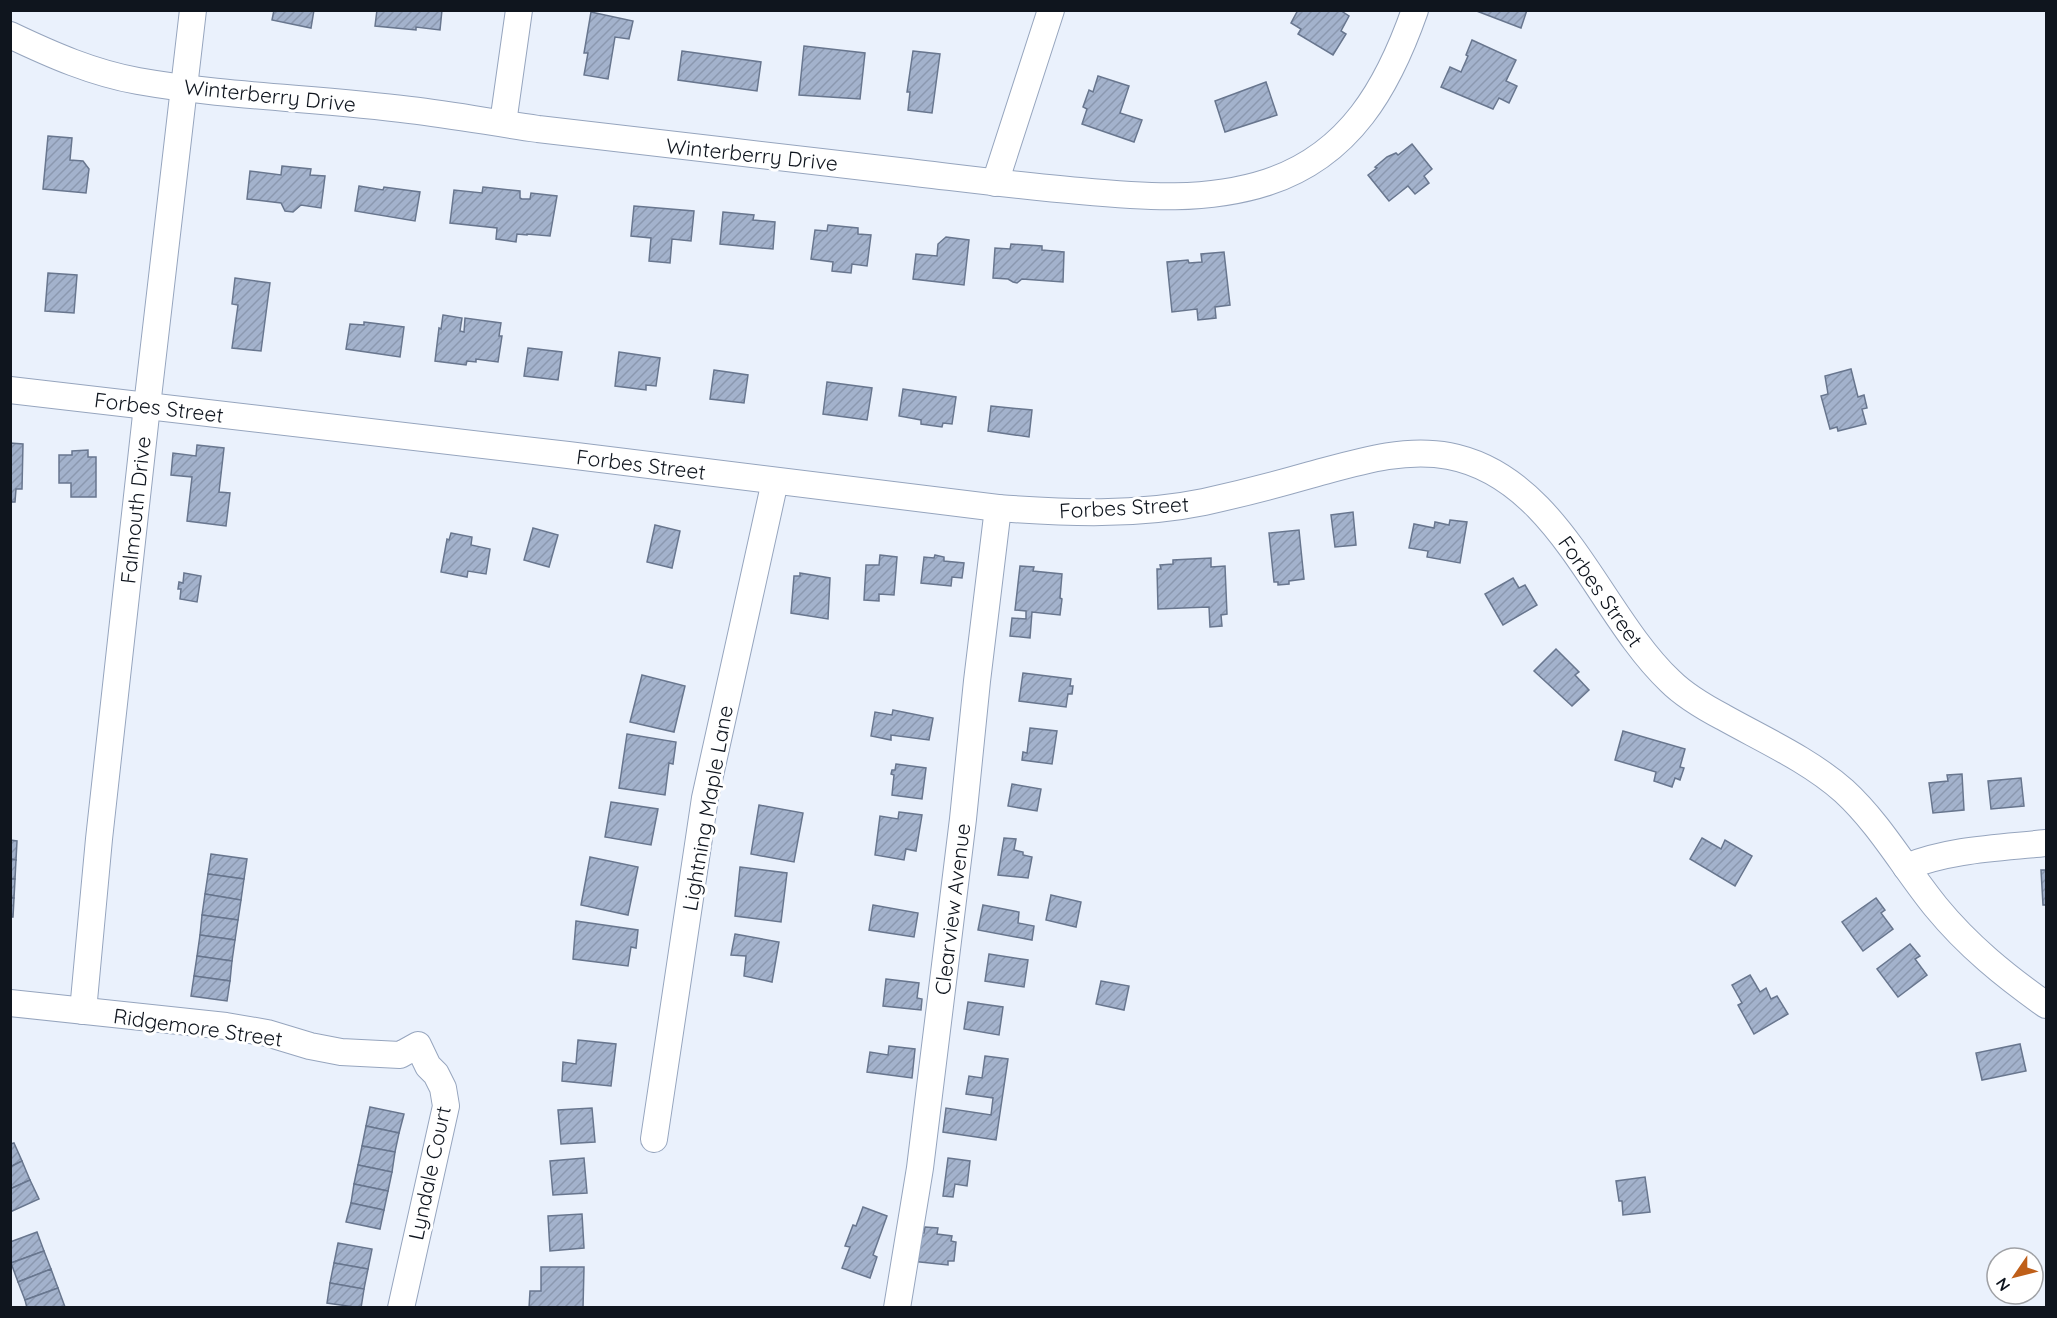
<svg xmlns="http://www.w3.org/2000/svg" width="2057" height="1318" viewBox="0 0 2057 1318" font-family="Quicksand,sans-serif">
	<style>
		.building { fill: url(#building-hatch); stroke: #68768e; stroke-width: 1.5 }
		.lines { fill: none; stroke-linecap: round; stroke-linejoin: round }
		.minor-casing { stroke: #96a5be; stroke-width: 28 }
		.minor { stroke: #fff; stroke-width: 26 }
		.labels { text-anchor: middle; dominant-baseline: central; stroke-width: 6; stroke-linejoin: round; paint-order: stroke }
		.street-label { font-size: 21px; fill: #0f151e; stroke: #fff }
	</style>
	<defs>
		<pattern id="building-hatch" width="6" height="6" patternUnits="userSpaceOnUse" patternTransform="scale(1.5)"><rect width="6" height="6" fill="#a3b2cc"/><path d="M-1 1l2-2M0 6l6-6M5 7l2-2" fill="none" stroke="#8b98af"/></pattern>
	</defs>
	<rect width="100%" height="100%" fill="#eaf1fc"/>
	<!-- building -->
	<g class="building">
		<path d="M274,10h40l-3,18 -39,-8z"/>
		<path d="M377,10h65l-2,20 -24,-3v3l-41,-4z"/>
		<path d="M1298,10h46l-1,2 6,4 -8,15 5,3 -13,21 -35,-21 3,-5 -10,-6z"/>
		<path d="M1474,10h53l-6,18z"/>
		<path d="M591,12l42,9 -4,18 -14,-2 -7,42 -24,-4 4,-22h-4z"/>
		<path d="M1472,40l44,20 -10,21 11,5 -8,17 -10,-5 -6,11 -52,-22 9,-20 11,5 7,-16 -2,-1z"/>
		<path d="M804,46l61,7 -5,46 -61,-4z"/>
		<path d="M682,51l79,11 -4,29 -79,-11z"/>
		<path d="M913,51l27,3 -8,59 -24,-3 2,-18h-3z"/>
		<path d="M1098,76l31,10 -9,27 22,7 -8,22 -52,-18 5,-15 -4,-2 6,-17 4,2z"/>
		<path d="M1266,82l11,33 -52,17 -10,-31z"/>
		<path d="M48,136l24,2 -2,22 13,1 6,8 -3,24 -43,-4z"/>
		<path d="M1412,144l20,25 -8,7 5,7 -14,11 -7,-8 -19,15 -21,-26 9,-7 -2,-1 12,-10 9,-4 2,2z"/>
		<path d="M282,166l29,3 -1,6 15,1 -4,32 -20,-3 -8,7 -8,-1 -4,-8 -34,-4 3,-28 31,4z"/>
		<path d="M359,186l24,4 1,-3 36,5 -5,29 -60,-10z"/>
		<path d="M483,187l37,4v7l2,1h8l1,-6 26,3 -7,40 -23,-2v1l-10,-1 -1,8 -20,-3 1,-11 -47,-5 4,-33 28,3z"/>
		<path d="M634,206l60,5 -3,30 -19,-2 -2,24 -21,-2 2,-23 -20,-2z"/>
		<path d="M723,212l31,3 -1,5 22,2 -2,27 -53,-5z"/>
		<path d="M828,225l30,3v6l13,1 -4,31 -15,-2 -1,9 -19,-2 1,-9 -22,-3 4,-29 12,1z"/>
		<path d="M946,237l23,3 -5,45 -51,-6 3,-25 21,2 1,-12z"/>
		<path d="M1011,244l31,2v4l22,2 -1,30 -41,-3 -5,4 -4,-1 -5,-3 -15,-1 2,-30 15,1z"/>
		<path d="M1224,252l6,53 -15,2 1,11 -18,2 -1,-11 -25,3 -5,-50 21,-2 1,3 13,-1 -1,-8z"/>
		<path d="M48,273l29,2 -3,38 -29,-2z"/>
		<path d="M235,278l35,5 -9,68 -29,-3 6,-43 -6,-1z"/>
		<path d="M443,315l19,3 -2,13 4,1 1,-14 36,5 -2,13h3l-4,26 -22,-3v3l-9,-1 -1,4 -31,-4 4,-33 2,1z"/>
		<path d="M364,322l40,5 -4,30 -54,-8 4,-25 14,1z"/>
		<path d="M528,348l34,4 -4,28 -34,-4z"/>
		<path d="M619,352l41,6 -4,28 -10,-1v5l-31,-4z"/>
		<path d="M1851,369l7,28 6,-2 3,13 -5,1 4,15 -28,7 -1,-4 -7,2 -9,-33 7,-2 -3,-18z"/>
		<path d="M714,370l34,5 -4,28 -34,-4z"/>
		<path d="M827,382l45,6 -5,32 -44,-6z"/>
		<path d="M903,389l53,8 -4,27 -9,-1 -1,4 -21,-3v-4l-22,-4z"/>
		<path d="M991,406l41,4 -3,27 -41,-6z"/>
		<path d="M10,443l13,1 -1,45h-6l-1,13h-5z"/>
		<path d="M197,445l27,3 -5,44 11,1 -4,33 -39,-5 5,-44 -21,-2 2,-22 23,3z"/>
		<path d="M88,450v7h8v40h-25v-14h-12v-28h13v-4z"/>
		<path d="M1353,512l3,33 -21,2 -4,-32z"/>
		<path d="M1450,520l17,2 -7,41 -33,-6 1,-6 -19,-3 5,-24 20,4 1,-6 14,3z"/>
		<path d="M655,525l25,6 -8,37 -25,-6z"/>
		<path d="M533,528l25,7 -9,32 -25,-7z"/>
		<path d="M1299,530l5,49 -15,2v3l-11,1v-3h-4l-5,-49z"/>
		<path d="M451,533l21,4 -1,8 19,4 -4,25 -18,-3 -1,6 -26,-5 6,-33 2,1z"/>
		<path d="M880,555l17,2 -3,38 -15,-1v7l-15,-1 2,-35h13z"/>
		<path d="M935,555l9,2v4l20,2 -2,15 -10,-1 -1,9 -30,-3 3,-26 10,1z"/>
		<path d="M1211,558v9l14,-1 2,48 -6,1 1,11 -12,1 -1,-20 -51,2 -1,-40h4l-1,-4 13,-1v-4z"/>
		<path d="M1020,566l14,1 -1,4 29,3 -2,24 2,1 -2,16 -28,-3 -2,26 -20,-2 2,-18 14,1v-8l-11,-1z"/>
		<path d="M184,573l17,3 -4,26 -17,-3 1,-10h-3l1,-7 4,1z"/>
		<path d="M800,573l30,5 -2,41 -37,-6 3,-37h6z"/>
		<path d="M1513,578l6,10 6,-3 12,20 -34,20 -18,-31z"/>
		<path d="M1556,649l23,23 -4,3 14,15 -17,16 -38,-35z"/>
		<path d="M1023,673l48,6 -1,7h3l-1,8h-4l-2,13 -47,-6z"/>
		<path d="M642,675l43,11 -11,46 -44,-10z"/>
		<path d="M893,710l40,8 -4,22 -38,-5v5l-20,-4 4,-24 17,3z"/>
		<path d="M1030,728l27,3 -5,33 -30,-4 1,-8 4,1z"/>
		<path d="M1623,731l62,18 -5,18 4,1 -4,12 -5,-2 -3,9 -18,-6 2,-9 -41,-12z"/>
		<path d="M627,734l49,8 -3,22 -4,-1 -4,32 -46,-7z"/>
		<path d="M896,764l30,4 -4,31 -30,-4 2,-20 -3,-1 1,-4h3z"/>
		<path d="M1962,774l2,36 -31,3 -4,-30 19,-2 -1,-6z"/>
		<path d="M2021,778l3,28 -33,3 -3,-28z"/>
		<path d="M1012,784l29,5 -4,22 -29,-5z"/>
		<path d="M611,802l47,7 -7,36 -46,-8z"/>
		<path d="M759,805l44,8 -9,49 -43,-8z"/>
		<path d="M899,812l23,3 -6,36 -10,-2 -2,11 -29,-5 5,-39 18,3z"/>
		<path d="M1004,838l12,1 -2,11 9,2v3l9,2 -4,21 -30,-3z"/>
		<path d="M1702,838l19,11 4,-9 27,16 -17,30 -45,-27z"/>
		<path d="M10,840l7,1 -1,19 -6,-1z"/>
		<path d="M211,854l36,5 -3,20 -36,-5z"/>
		<path d="M590,857l48,10 -10,48 -47,-10z"/>
		<path d="M10,859l6,1 -1,19h-5z"/>
		<path d="M740,867l47,6 -6,49 -46,-6z"/>
		<path d="M2041,870h5v35h-3z"/>
		<path d="M208,874l36,5 -3,21 -36,-6z"/>
		<path d="M10,879h5l-1,19h-4z"/>
		<path d="M205,894l36,6 -3,20 -36,-5z"/>
		<path d="M1051,895l30,7 -5,25 -30,-7z"/>
		<path d="M10,898h4l-1,19h-3z"/>
		<path d="M1876,898l9,12 -4,3 12,16 -30,22 -21,-29z"/>
		<path d="M873,905l45,8 -4,24 -45,-7z"/>
		<path d="M983,905l36,7 -1,11 16,3 -2,14 -54,-10z"/>
		<path d="M202,915l36,5 -3,20 -35,-5z"/>
		<path d="M576,921l62,9 -2,18 -5,-1 -3,19 -55,-7z"/>
		<path d="M735,934l44,8 -7,40 -28,-6 2,-20 -15,-1z"/>
		<path d="M200,935l35,5 -3,21 -35,-5z"/>
		<path d="M1910,944l10,12 -5,3 12,16 -29,22 -21,-28z"/>
		<path d="M989,954l39,6 -4,27 -39,-6z"/>
		<path d="M197,956l35,5 -2,20 -36,-5z"/>
		<path d="M1750,975l10,17 6,-4 5,11 6,-3 11,18 -34,20 -16,-29 4,-2 -10,-18z"/>
		<path d="M194,976l36,5 -3,20 -36,-5z"/>
		<path d="M886,979l33,4 -2,15 5,1 -1,11 -38,-4z"/>
		<path d="M1101,981l28,5 -5,24 -28,-6z"/>
		<path d="M968,1002l35,5 -4,28 -35,-6z"/>
		<path d="M578,1040l38,4 -5,42 -49,-5 1,-19 13,2z"/>
		<path d="M2020,1044l6,27 -44,9 -6,-27z"/>
		<path d="M889,1046l26,3 -3,29 -45,-6 3,-20 18,3z"/>
		<path d="M985,1056l23,3 -12,81 -53,-8 3,-24 45,7 2,-17 -27,-4 3,-18 13,2z"/>
		<path d="M370,1107l34,7 -5,19 -33,-7z"/>
		<path d="M592,1108l3,34 -34,2 -3,-34z"/>
		<path d="M366,1126l33,7 -4,19 -33,-6z"/>
		<path d="M14,1143l8,18 -12,6v-23z"/>
		<path d="M362,1146l33,6 -3,20 -34,-7z"/>
		<path d="M584,1158l3,35 -34,2 -3,-34z"/>
		<path d="M948,1158l22,3 -3,25 -12,-2 -2,13 -10,-1z"/>
		<path d="M22,1161l8,19 -20,9v-22z"/>
		<path d="M358,1165l34,7 -4,19 -34,-7z"/>
		<path d="M1645,1177l5,35 -27,3 -1,-14h-3l-3,-20z"/>
		<path d="M30,1180l9,19 -29,13v-23z"/>
		<path d="M354,1184l34,7 -4,19 -33,-7z"/>
		<path d="M351,1203l33,7 -4,19 -34,-7z"/>
		<path d="M863,1207l24,9 -14,39 4,2 -7,21 -28,-10 8,-21 -5,-1 8,-21 3,1z"/>
		<path d="M582,1214l2,34 -34,3 -2,-35z"/>
		<path d="M925,1227l13,1 -1,6 15,2 -1,5 5,1 -2,19h-6v4l-37,-4 4,-29 9,1z"/>
		<path d="M37,1232l7,19 -33,12 -1,-21z"/>
		<path d="M338,1243l34,6 -4,20 -34,-6z"/>
		<path d="M44,1251l7,18 -33,13 -7,-19z"/>
		<path d="M334,1263l34,6 -4,20 -34,-6z"/>
		<path d="M541,1267h43l-1,41h-54l1,-17h11z"/>
		<path d="M51,1269l7,19 -33,12 -7,-18z"/>
		<path d="M330,1283l34,6 -3,19 -34,-5z"/>
		<path d="M58,1288l7,19 -38,1 -2,-8z"/>
	</g>
	<g class="lines">
		<defs>
			<g id="minor">
				<path d="M10,35c42,20 83,38 128,46 90,16 182,17 272,29 43,5 85,13 128,19 120,15 241,27 361,42 61,7 121,15 181,20 64,6 127,11 188,-9 82,-27 120,-95 147,-172"/>
				<path d="M503,123l16,-113"/>
				<path d="M995,183l56,-173"/>
				<path d="M10,390l558,65 430,53c69,5 138,8 206,-6 36,-8 71,-17 106,-27 45,-12 93,-28 139,-19 110,21 149,157 221,225 15,15 34,26 53,36 41,23 86,43 121,74 36,33 61,78 92,116 32,39 69,69 110,98"/>
				<path d="M1906,867c45,-18 93,-19 140,-24"/>
				<path d="M10,1003l216,23 41,7 43,13 31,6 59,3 18,-10 10,21 8,8 7,14 3,18 -45,202"/>
				<path d="M83,1011l16,-172 48,-433 46,-396"/>
				<path d="M654,1139l51,-341 70,-317"/>
				<path d="M897,1308l23,-140 43,-349 14,-138 21,-173"/>
			</g>
		</defs>
		<!-- minor casing -->
		<use href="#minor" class="minor-casing"/>
		<!-- minor -->
		<use href="#minor" class="minor"/>
	</g>
	<g class="labels">
		<!-- street labels -->
		<g class="street-label">
			<text transform="translate(270 95) rotate(6)">Winterberry Drive</text>
			<text transform="translate(752 154) rotate(6)">Winterberry Drive</text>
			<text transform="translate(159 407) rotate(7)">Forbes Street</text>
			<text transform="translate(641 464) rotate(7)">Forbes Street</text>
			<text transform="translate(1124 507) rotate(-3)">Forbes Street</text>
			<text transform="translate(135 510) rotate(-84)">Falmouth Drive</text>
			<text transform="translate(1601 591) rotate(55)">Forbes Street</text>
			<text transform="translate(707 808) rotate(-80)">Lightning Maple Lane</text>
			<text transform="translate(952 909) rotate(-83)">Clearview Avenue</text>
			<text transform="translate(198 1027) rotate(8)">Ridgemore Street</text>
			<text transform="translate(429 1173) rotate(-78)">Lyndale Court</text>
		</g>
	</g>
	<!-- border -->
	<rect width="2057" height="1318" fill="none" stroke="#0f151e" stroke-width="24"/>
	<!-- north arrow -->
	<g transform="translate(2015 1276) rotate(235)"><circle r="28" fill="#ffffff" stroke="#9fa1a5" stroke-width="1.5"/>
	<path d="M0-4.5L10 22L0 15L-10 22Z" fill="#bf5f19"/>
	<text y="-9" font-size="16" font-weight="bold" text-anchor="middle" fill="#0f151e">N</text>
	</g>
</svg>
